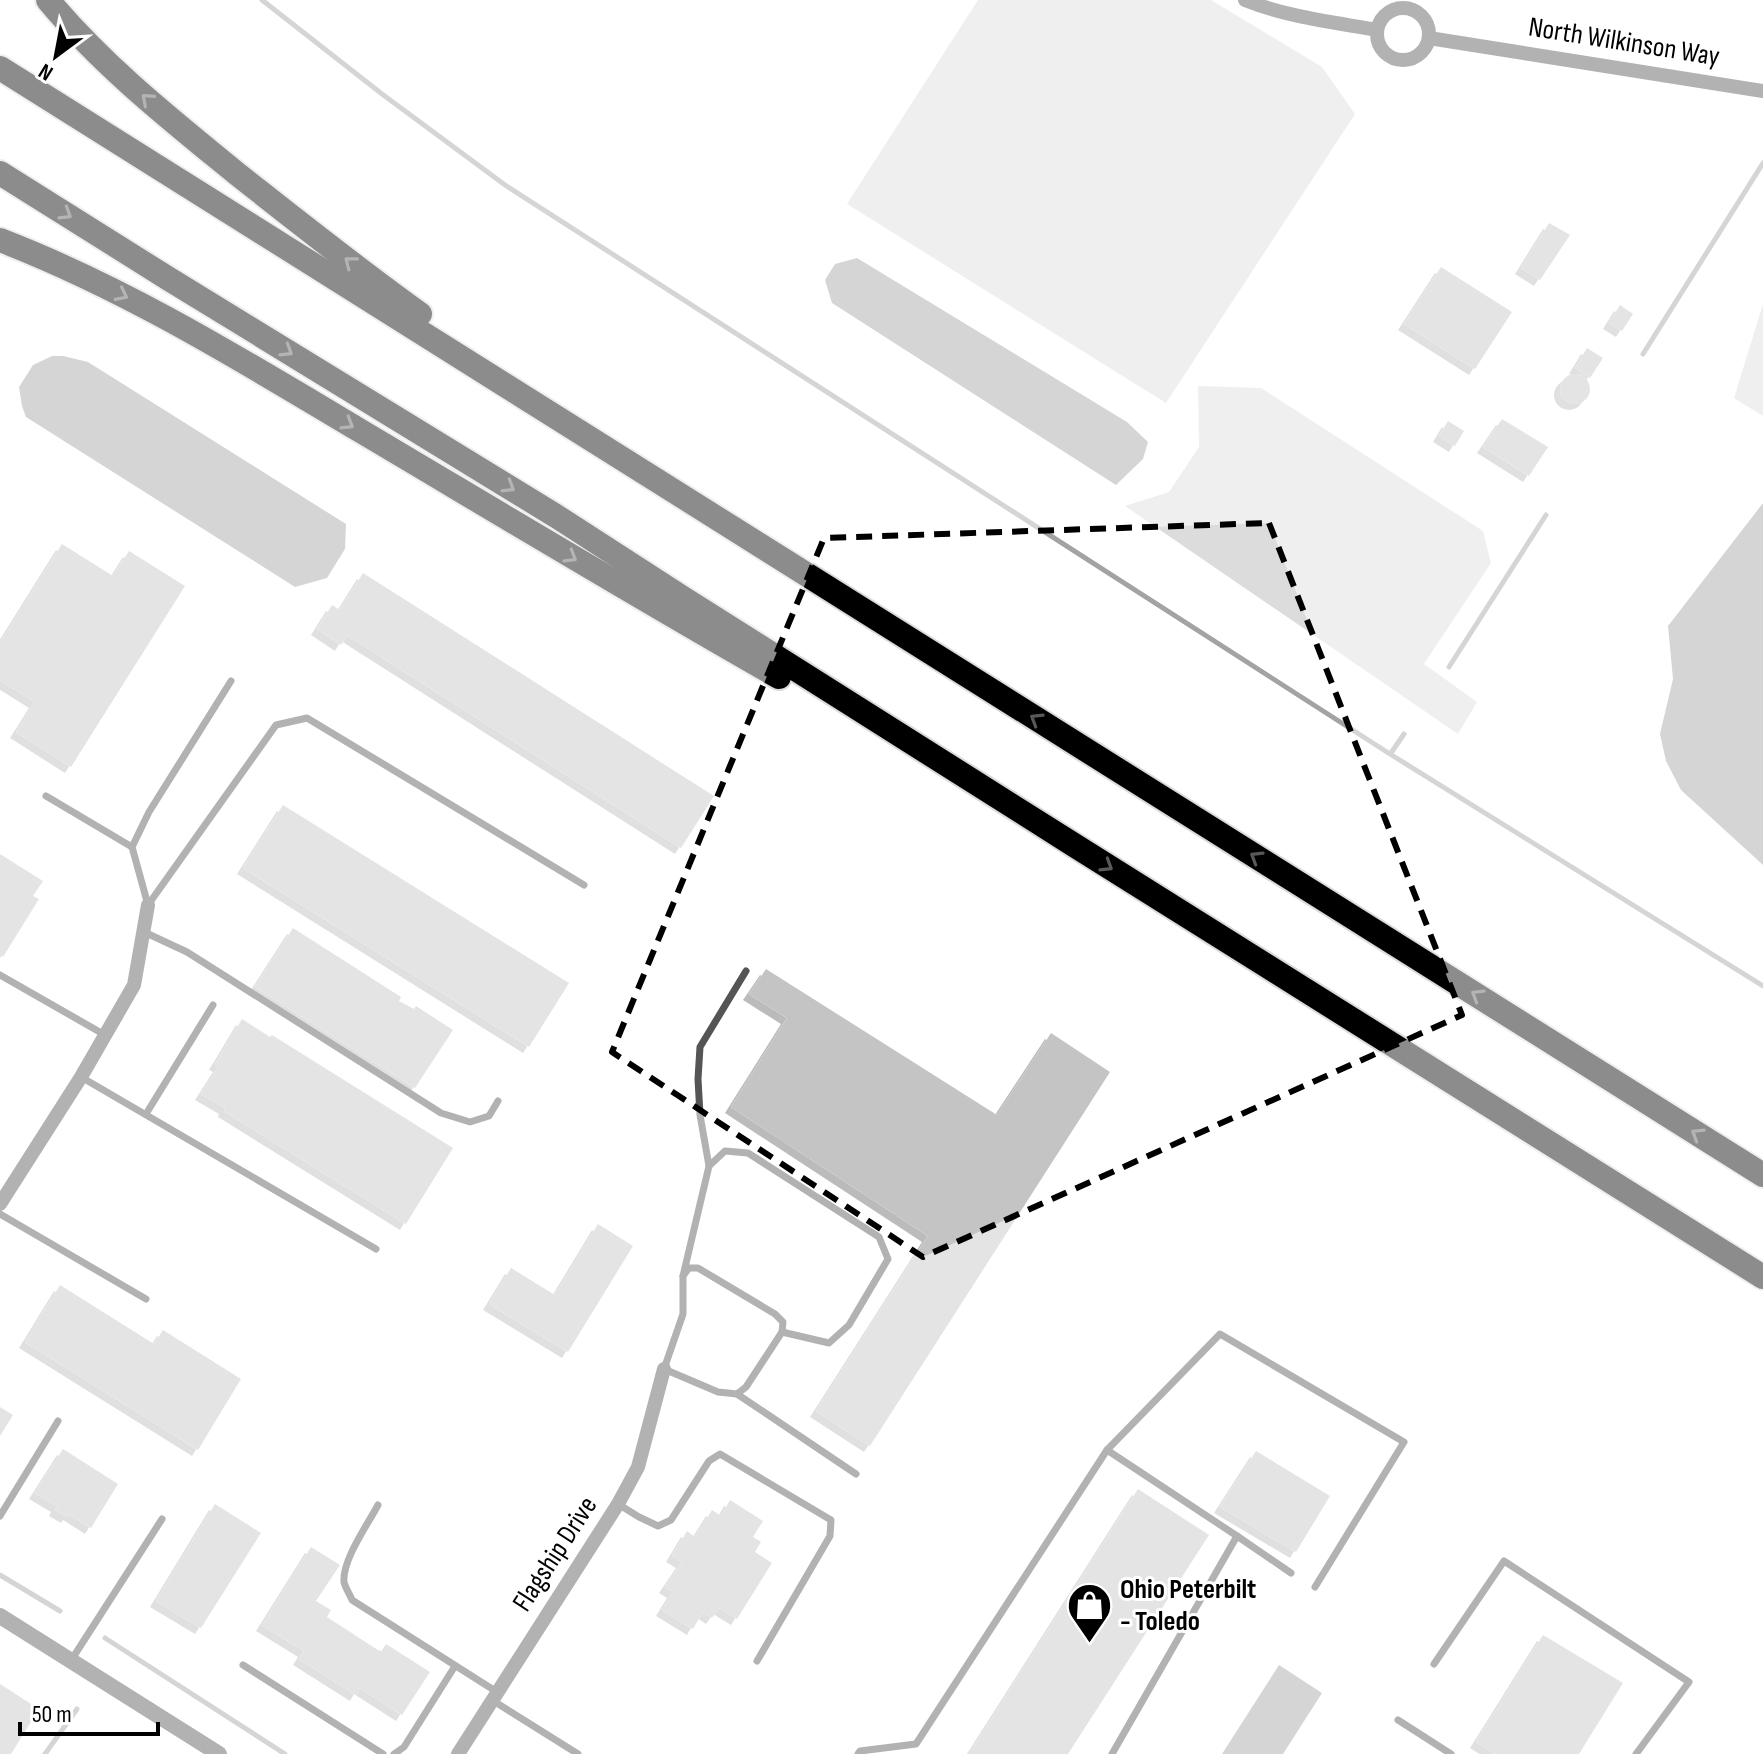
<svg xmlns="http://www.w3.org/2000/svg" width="1763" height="1754" viewBox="0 0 1763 1754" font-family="'Sofia Sans Condensed',sans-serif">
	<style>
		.green { fill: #dcdcdc }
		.water { fill: #a3a3a3 }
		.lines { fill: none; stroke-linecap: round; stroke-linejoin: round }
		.stream { stroke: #a3a3a3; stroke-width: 5 }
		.building { fill: #c4c4c4; filter: url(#shadow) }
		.motorway-casing { stroke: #dbdbdb; stroke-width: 28 }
		.service { stroke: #555; stroke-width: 7 }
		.minor { stroke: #555; stroke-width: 14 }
		.tertiary { stroke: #555; stroke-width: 16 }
		.motorway { stroke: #000; stroke-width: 24 }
		.oneway { stroke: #595959 }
		.marked { fill: none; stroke: #000; stroke-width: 6; stroke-dasharray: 16 10; stroke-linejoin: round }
		.labels { text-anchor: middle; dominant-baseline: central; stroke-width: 6; stroke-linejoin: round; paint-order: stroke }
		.street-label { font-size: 28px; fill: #000; stroke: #fff }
		.poi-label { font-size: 28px; font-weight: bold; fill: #000; stroke: #fff; text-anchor: start }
	</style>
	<defs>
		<filter id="shadow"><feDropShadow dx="-6" dy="6" stdDeviation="0" flood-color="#0004"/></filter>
	</defs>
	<rect width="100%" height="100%" fill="#fff"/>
	<!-- green -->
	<g class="green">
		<path d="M978,0h233l111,67 33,47 -189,289 -319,-199z"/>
		<path d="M1763,304v112l-29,-18z"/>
		<path d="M1198,386l63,2 222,143 8,32 -67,101 53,38 -19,32 -333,-228 44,-14 30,-45z"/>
	</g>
	<!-- water -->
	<g class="water">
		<path d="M857,258l270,164 21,20 -5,17 -27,26 -284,-182 -7,-23 10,-16z"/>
		<path d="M52,356h11l25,6 258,162 -1,25 -18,29 -32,9 -269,-170 -4,-11 -3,-19 14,-22z"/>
		<path d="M1763,503v362l-82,-75 -15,-29 -6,-27 13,-55 -5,-53z"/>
		<path d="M1279,1665l43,28 -39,61h-61z"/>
	</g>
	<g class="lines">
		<!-- stream -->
		<g class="stream">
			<path d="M262,0l120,94 123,91 885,569 373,232"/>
			<path d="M1643,354l120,-191"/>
			<path d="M1449,667l97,-152"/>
			<path d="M1391,753l13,-19"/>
			<path d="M0,1575l60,36"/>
			<path d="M105,1638l180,116"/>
			<path d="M45,1754l32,-45"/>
		</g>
	</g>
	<!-- building -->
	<g class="building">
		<path d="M1549,223l21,12 -30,45 -19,-12z"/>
		<path d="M1441,267l71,45 -37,57 -71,-45z"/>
		<path d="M1620,305l13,9 -11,17 -13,-8z"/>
		<path d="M1587,348l16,10 -13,20 -15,-10z"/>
		<circle cx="1575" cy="389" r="15"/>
		<path d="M1502,419l46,28 -19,29 -46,-29z"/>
		<path d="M1448,421l16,10 -9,15 -16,-10z"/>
		<path d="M62,544l51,32 16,-25 56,35 -114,181 -55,-35 19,-30 -35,-22v-37z"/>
		<path d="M363,573l351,223 -33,52 -334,-213 -6,10 -24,-16 15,-24 8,5z"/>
		<path d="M283,805l286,178 -40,64 -286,-179z"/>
		<path d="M0,854l43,27 -10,15 6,3 -36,58 -3,-3z"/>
		<path d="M293,928l108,69 -2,4 15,8 2,-3 37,24 -38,58 -160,-101z"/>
		<path d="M766,969l231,146 54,-82 59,39 -240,374 -54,-35 112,-175 -197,-129 56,-89 -38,-24z"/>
		<path d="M242,1019l28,18 2,-2 181,113 -47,76 -182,-113 1,-3 -24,-14 18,-28 -4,-2z"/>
		<path d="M598,1224l35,22 -65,106 -79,-48 22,-36 44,27z"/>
		<path d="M60,1285l94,59 9,-14 78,49 -43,71 -173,-108z"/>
		<path d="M0,1407l13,8 -13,21z"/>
		<path d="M63,1449l55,35 -27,44 -22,-14 -2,3 -12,-7 2,-4 -22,-13z"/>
		<path d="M1256,1451l74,45 -34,56 -76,-45z"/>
		<path d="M1138,1489l71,46 -141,219h-99z"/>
		<path d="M730,1500l33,21 -10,16 8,5 -6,10 17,11 -35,56 -18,-11 -7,10 -9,-6 -10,17 -31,-19 11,-18 -8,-5 17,-25 -10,-6 15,-25 8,6 17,-27 9,6z"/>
		<path d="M215,1504l46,29 -60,95 -45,-27z"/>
		<path d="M311,1547l29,18 -24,36 15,9 -4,7 54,35 5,-8 44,28 -28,43 -42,-27 -4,7 -57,-36 5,-8 -42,-26z"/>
		<path d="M1543,1635l80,48 -44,71h-84l-19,-12z"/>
		<path d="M0,1684l39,25 -28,45h-11z"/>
	</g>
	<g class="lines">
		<defs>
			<g id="motorway">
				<path d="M48,0c55,66 122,119 188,173 61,48 121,96 184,141"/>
				<path d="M0,68l1763,1107"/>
				<path d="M0,173l169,106 387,237 127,82 391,247 689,432"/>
				<path d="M0,240c127,49 243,121 359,190 140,83 279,167 420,247"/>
			</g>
		</defs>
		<!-- motorway casing -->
		<use href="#motorway" class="motorway-casing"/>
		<!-- service -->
		<g class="service">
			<path d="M46,796l86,51"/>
			<path d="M148,905l128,-180 31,-7 277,167"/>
			<path d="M148,905l-16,-58 17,-35 82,-131"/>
			<path d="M144,932l43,20 254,161 29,9 19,-6 9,-15"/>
			<path d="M0,975l105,60"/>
			<path d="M81,1077l295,172"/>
			<path d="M146,1114l67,-109"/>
			<path d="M709,1166l-9,-51 -2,-36 2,-32 46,-76"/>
			<path d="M0,1214l146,85"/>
			<path d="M689,1268h9l77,46 8,8 -1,10 -36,55 -9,7 -19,-2 -54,-23 19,-55v-38z"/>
			<path d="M683,1276l26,-110 16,-15 23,2 131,84 9,22 -39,66 -20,18 -47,-11"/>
			<path d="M737,1394l119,80"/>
			<path d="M1107,1450l130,86"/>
			<path d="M618,1504l21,13 19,9 13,-6 38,-59 11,-7 111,66 -1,16 -73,125"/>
			<path d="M378,1505c-10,19 -36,55 -34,77 1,5 6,13 8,18l145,92"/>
			<path d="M0,1516l58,-95"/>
			<path d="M72,1659l90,-140"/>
			<path d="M1434,1664l70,-103 185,121 -53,72"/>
			<path d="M243,1665l140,89"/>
			<path d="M492,1700l86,54"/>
			<path d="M1398,1720l53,34"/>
			<path d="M394,1754l10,-7 51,-81"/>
			<path d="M858,1754l2,-3 56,-7 191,-294 113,-116 184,108 -89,145"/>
			<path d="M1112,1754l125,-218 54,37"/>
		</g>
		<!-- minor -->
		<g class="minor">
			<path d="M1245,0c42,17 87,22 132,30"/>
			<circle cx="1403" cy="34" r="26"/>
			<path d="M1429,38l334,53"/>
			<path d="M0,1204l81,-127 53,-92 14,-80"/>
			<path d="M458,1754l160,-250 20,-37 26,-98"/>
		</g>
		<!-- tertiary -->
		<path class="tertiary" d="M0,1616l219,138"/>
		<!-- motorway -->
		<use href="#motorway" class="motorway"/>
	</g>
	<!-- one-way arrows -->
	<defs><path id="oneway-chevron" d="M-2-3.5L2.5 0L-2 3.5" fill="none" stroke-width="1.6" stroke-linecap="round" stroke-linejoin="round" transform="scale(2)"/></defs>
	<g class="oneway">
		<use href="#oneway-chevron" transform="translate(147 99) rotate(-139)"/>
		<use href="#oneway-chevron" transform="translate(66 214) rotate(32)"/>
		<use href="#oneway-chevron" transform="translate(350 262) rotate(-142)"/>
		<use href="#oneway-chevron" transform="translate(122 295) rotate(27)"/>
		<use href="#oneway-chevron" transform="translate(287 351) rotate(32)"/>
		<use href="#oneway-chevron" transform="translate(348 424) rotate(31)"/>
		<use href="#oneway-chevron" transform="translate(509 487) rotate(32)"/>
		<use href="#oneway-chevron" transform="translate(571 557) rotate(31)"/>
		<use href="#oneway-chevron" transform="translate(1036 719) rotate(-148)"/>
		<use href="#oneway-chevron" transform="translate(1256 857) rotate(-148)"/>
		<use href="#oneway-chevron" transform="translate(1107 866) rotate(32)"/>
		<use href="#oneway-chevron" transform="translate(1477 995) rotate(-148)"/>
		<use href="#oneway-chevron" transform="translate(1697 1134) rotate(-148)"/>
	</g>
	<!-- marked area -->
	<path d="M0 0H1763V1754H0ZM1269,523l193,492 -539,242 -311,-205 212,-514z" fill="#fff" fill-opacity=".55" fill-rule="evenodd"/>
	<path class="marked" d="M1269,523l193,492 -539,242 -311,-205 212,-514z"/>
	<!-- icons -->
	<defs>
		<symbol id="shop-pin" viewBox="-11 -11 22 30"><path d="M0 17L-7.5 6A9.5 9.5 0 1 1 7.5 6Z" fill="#000" stroke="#fff"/><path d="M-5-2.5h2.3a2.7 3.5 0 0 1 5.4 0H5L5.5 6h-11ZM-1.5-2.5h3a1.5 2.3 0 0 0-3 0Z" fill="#fff"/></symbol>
	</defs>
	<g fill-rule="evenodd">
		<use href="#shop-pin" x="1064" y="1580" width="51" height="69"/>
	</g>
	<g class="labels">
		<!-- street labels -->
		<g class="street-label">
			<text transform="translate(1624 42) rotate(9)">North Wilkinson Way</text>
			<text transform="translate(555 1554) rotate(-57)">Flagship Drive</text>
		</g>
		<!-- poi labels -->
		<g class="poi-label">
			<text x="1120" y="1589">Ohio Peterbilt<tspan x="1120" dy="32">- Toledo</tspan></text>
		</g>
	</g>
	<!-- north arrow -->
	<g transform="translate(56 56) rotate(212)" stroke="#ffffff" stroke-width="6" paint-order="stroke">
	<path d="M0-6L14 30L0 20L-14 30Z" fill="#000000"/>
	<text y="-12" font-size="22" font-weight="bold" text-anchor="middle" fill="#000000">N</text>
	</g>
	<!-- scale -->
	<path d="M20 1722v12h138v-12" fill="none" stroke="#000000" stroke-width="4"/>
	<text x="32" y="1722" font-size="24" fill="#000000" stroke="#ffffff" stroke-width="6" paint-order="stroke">50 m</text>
</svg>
